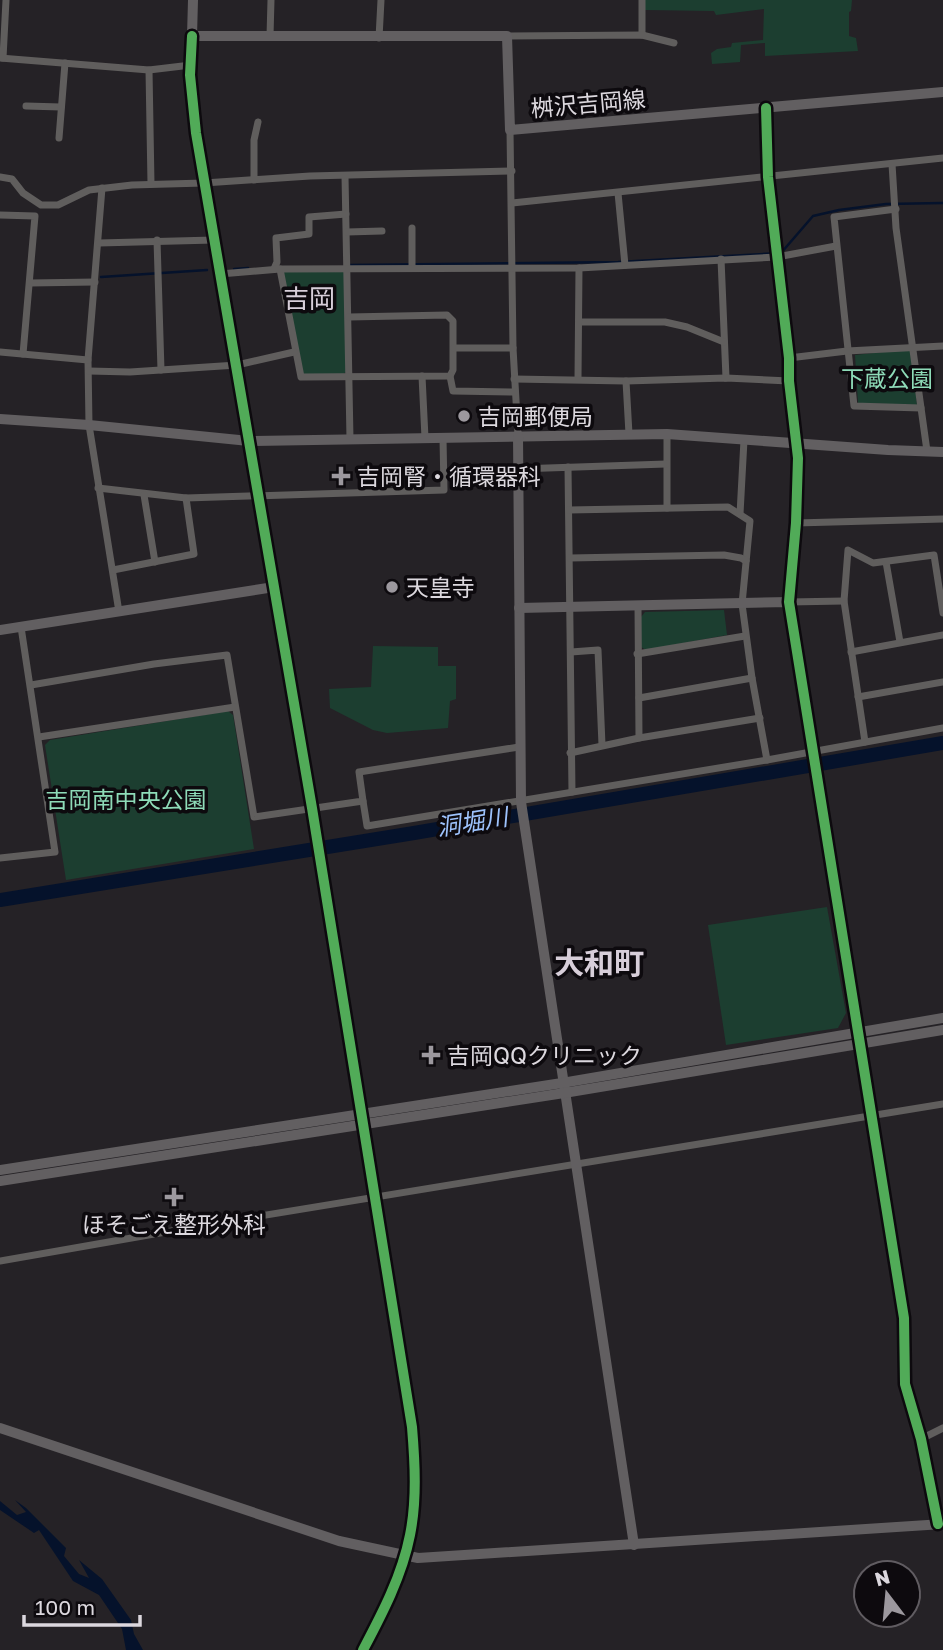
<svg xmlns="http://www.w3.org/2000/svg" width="943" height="1650" viewBox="0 0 943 1650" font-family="'Golos Text','Noto Sans JP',sans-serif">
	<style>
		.green { fill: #1c3e30 }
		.water { fill: #05122b }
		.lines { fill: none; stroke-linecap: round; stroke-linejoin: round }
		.stream { stroke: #05122b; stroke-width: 2.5 }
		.river { stroke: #05122b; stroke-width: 14 }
		.street { stroke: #605e5d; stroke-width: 7 }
		.secondary { stroke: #625f61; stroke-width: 10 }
		.cycleway-casing { stroke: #0d0a0e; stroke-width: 15 }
		.cycleway { stroke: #51ab58; stroke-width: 10 }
		.poi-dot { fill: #9c989e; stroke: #0d0a0e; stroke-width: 2.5 }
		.labels { text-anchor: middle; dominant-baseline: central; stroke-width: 7; stroke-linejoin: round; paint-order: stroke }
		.street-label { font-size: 23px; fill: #dcd8de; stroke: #0d0a0e }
		.park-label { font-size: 23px; fill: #8edbb8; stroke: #0d0a0e }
		.poi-label { font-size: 23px; fill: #dcd8de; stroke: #0d0a0e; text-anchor: start }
		.water-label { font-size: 24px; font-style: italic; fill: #9dc2fc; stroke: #0d0a0e }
		.quarter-label { font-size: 26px; fill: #d7ced9; stroke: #0d0a0e }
		.district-label { font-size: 30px; font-weight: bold; fill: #d7ced9; stroke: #0d0a0e }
	</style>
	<rect width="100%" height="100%" fill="#252226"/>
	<!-- green -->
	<g class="green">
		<path d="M645,0h207l-1,11 -2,1v24l7,2 2,13 -93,5v-13l-24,2 -1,17 -28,2 -1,-11 6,-4 14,-2 1,-4 31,-3 1,-31 -48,6 -2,-4 -69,-1z"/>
		<path d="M345,269l2,102 -5,4h-39l-20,-105z"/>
		<path d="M911,349l6,56 -59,-2 -3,-48z"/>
		<path d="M724,610l3,25 -81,15 -5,-3v-30l4,-5z"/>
		<path d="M373,646l65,1v19h18v33l-6,2 -2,27 -61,5 -14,-3 -43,-22 -1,-19 42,-2z"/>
		<path d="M228,711l5,4 21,134 -188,31 -21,-135 5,-5z"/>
		<path d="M827,907l19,106 -8,15 -112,17 -18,-120z"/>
	</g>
	<!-- water -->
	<path class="water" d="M15,1500l11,8 40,40 -2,8 15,18 10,4 -10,-18 23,19 29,41 3,14 9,16h-17l-4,-21 -23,-34 -26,-14 -34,-51 -5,3 -34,-23v-9l17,14 9,-3z"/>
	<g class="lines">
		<!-- stream -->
		<g class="stream">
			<path d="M349,265l269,-3 163,-9 32,-37 26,-6 47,-6 57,-1"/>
			<path d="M234,269l14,-1"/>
			<path d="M101,277l106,-7"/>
		</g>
		<!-- river -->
		<path class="river" d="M0,900l414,-67 529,-90"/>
		<!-- street -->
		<g class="street">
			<path d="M642,0v35"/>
			<path d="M270,36l1,-36"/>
			<path d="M507,36l135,-1 32,8"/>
			<path d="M379,38l2,-38"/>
			<path d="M0,58l149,12 42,-5"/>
			<path d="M3,58l3,-58"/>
			<path d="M149,70l2,114"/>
			<path d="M26,106l35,1"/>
			<path d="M766,108l2,69 21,181v23l9,77 -2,65 -7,79 55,-1"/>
			<path d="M510,130l3,218 5,87"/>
			<path d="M59,138l6,-75"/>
			<path d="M892,164l4,64 31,223"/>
			<path d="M345,176l5,263"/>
			<path d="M0,177l12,2 11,14 18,12h17l31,-15 43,-5 72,-2 106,-7 202,-5"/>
			<path d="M254,180v-40l4,-18"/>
			<path d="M102,188l-14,172 1,65 30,187"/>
			<path d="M618,193l7,72"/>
			<path d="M512,203l431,-45"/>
			<path d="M896,209l-62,8 20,189 67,2"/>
			<path d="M0,215l35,1 -12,138"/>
			<path d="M412,228v40"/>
			<path d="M347,232l35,-1"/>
			<path d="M157,240l4,130"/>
			<path d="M99,243l115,-3"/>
			<path d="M721,259l5,119"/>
			<path d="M274,269l3,-7 -1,-24 33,-4v-17l37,-3"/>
			<path d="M280,269l21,108 149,-1 3,-6v-49l-6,-6 -98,2"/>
			<path d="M220,274l60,-5 299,-1 198,-11 59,-11"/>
			<path d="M30,283l65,-1"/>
			<path d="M579,322h86l22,5 37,15"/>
			<path d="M454,348h59"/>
			<path d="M0,352l88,8"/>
			<path d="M789,358l58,-7 96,-5"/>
			<path d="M89,371l41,1 107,-7 57,-13"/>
			<path d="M422,376l3,62"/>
			<path d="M450,376l3,15 62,1"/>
			<path d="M578,378l1,-110"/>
			<path d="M514,379l112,2 100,-3 63,3"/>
			<path d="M626,381l3,53"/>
			<path d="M667,434v74"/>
			<path d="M568,467l4,325"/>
			<path d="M518,469l148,-5"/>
			<path d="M98,488l88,10 258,-8 -1,-52"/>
			<path d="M144,495l11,67"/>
			<path d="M569,510l159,-3 22,14 -8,83 10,74 15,82"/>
			<path d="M740,514l4,-74"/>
			<path d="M796,523l147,-4"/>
			<path d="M570,558l154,-3 17,3 5,3"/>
			<path d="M886,562l14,80"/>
			<path d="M113,570l81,-16 -8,-56"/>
			<path d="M638,606l1,132"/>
			<path d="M571,652l27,-2 4,95"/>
			<path d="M851,652l92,-17"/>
			<path d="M637,654l108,-18"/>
			<path d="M31,685l123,-21 73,-9 27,162 109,-16 -4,-29 160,-25"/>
			<path d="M858,697l85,-15"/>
			<path d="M639,698l113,-20"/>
			<path d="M39,737l196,-30"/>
			<path d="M865,742l-21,-141 4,-51 25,13 61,-8 9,58"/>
			<path d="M570,753l69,-15 121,-20"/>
			<path d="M363,801l4,25 400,-66 176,-32"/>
			<path d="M0,858l55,-6 -34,-225"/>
			<path d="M858,1032l46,286 1,66 16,55 17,85"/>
			<path d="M0,1261l217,-38 726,-119"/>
			<path d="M921,1439l22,-11"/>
		</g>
		<!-- secondary -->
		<g class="secondary">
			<path d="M193,0l-1,36h315l3,94 433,-38"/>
			<path d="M192,36l-2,39 6,58 116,675 100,619c3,36 5,73 -2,108 -8,41 -28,79 -47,115"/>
			<path d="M0,419l89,6 160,16 418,-7 221,16 55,2"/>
			<path d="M518,435l3,367 113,743"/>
			<path d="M519,608l270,-6 69,430"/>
			<path d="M0,630l274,-43"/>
			<path d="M0,1170l562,-87 381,-65"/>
			<path d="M0,1181l564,-88 379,-63"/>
			<path d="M0,1428l339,113 79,17 525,-34"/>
		</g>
		<defs>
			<g id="cycleway">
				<path d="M192,36l-2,39 6,58 116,675 100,619c3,36 5,73 -2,108 -8,41 -28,79 -47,115"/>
				<path d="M766,108l2,69 21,181v23l9,77 -2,65 -7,79 115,716 1,66 16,55 17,85"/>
			</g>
		</defs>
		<!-- cycleway casing -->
		<use href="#cycleway" class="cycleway-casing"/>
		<!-- cycleway -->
		<use href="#cycleway" class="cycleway"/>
	</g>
	<!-- markers -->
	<g class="poi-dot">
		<circle cx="464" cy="416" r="7"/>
		<path d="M337.5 465.5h7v7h7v7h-7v7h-7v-7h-7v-7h7z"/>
		<circle cx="392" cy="587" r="7"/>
		<path d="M427.5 1044.5h7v7h7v7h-7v7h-7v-7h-7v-7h7z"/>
		<path d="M170.5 1186.5h7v7h7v7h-7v7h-7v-7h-7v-7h7z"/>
	</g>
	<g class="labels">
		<!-- street labels -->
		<g class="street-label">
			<text transform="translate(588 103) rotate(-5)">桝沢吉岡線</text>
		</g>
		<!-- park labels -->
		<g class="park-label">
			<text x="887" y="378">下蔵公園</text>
			<text x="126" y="799">吉岡南中央公園</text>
		</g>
		<!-- poi labels -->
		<g class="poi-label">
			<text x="478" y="416">吉岡郵便局</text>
			<text x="357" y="476">吉岡腎・循環器科</text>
			<text x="406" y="587">天皇寺</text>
			<text x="447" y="1055">吉岡QQクリニック</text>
			<text x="174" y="1224" text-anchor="middle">ほそごえ整形外科</text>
		</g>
		<!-- water labels -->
		<g class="water-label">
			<text transform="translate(472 821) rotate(-9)">洞堀川</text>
		</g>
		<!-- quarter labels -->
		<g class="quarter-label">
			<text x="309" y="298">吉岡</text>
		</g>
		<!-- district labels -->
		<g class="district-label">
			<text x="599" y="963">大和町</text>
		</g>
	</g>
	<!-- north arrow -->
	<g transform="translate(887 1594) rotate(344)"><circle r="33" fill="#0d0a0e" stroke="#605c61" stroke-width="2"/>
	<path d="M0-5L12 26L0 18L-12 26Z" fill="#9c989e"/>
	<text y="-10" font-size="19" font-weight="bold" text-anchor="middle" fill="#dcd8de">N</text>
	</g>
	<!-- scale -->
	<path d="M24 1615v10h116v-10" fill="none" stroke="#dcd8de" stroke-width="3.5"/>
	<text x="35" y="1615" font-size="21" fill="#dcd8de" stroke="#0d0a0e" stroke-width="5" paint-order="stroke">100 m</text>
</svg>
